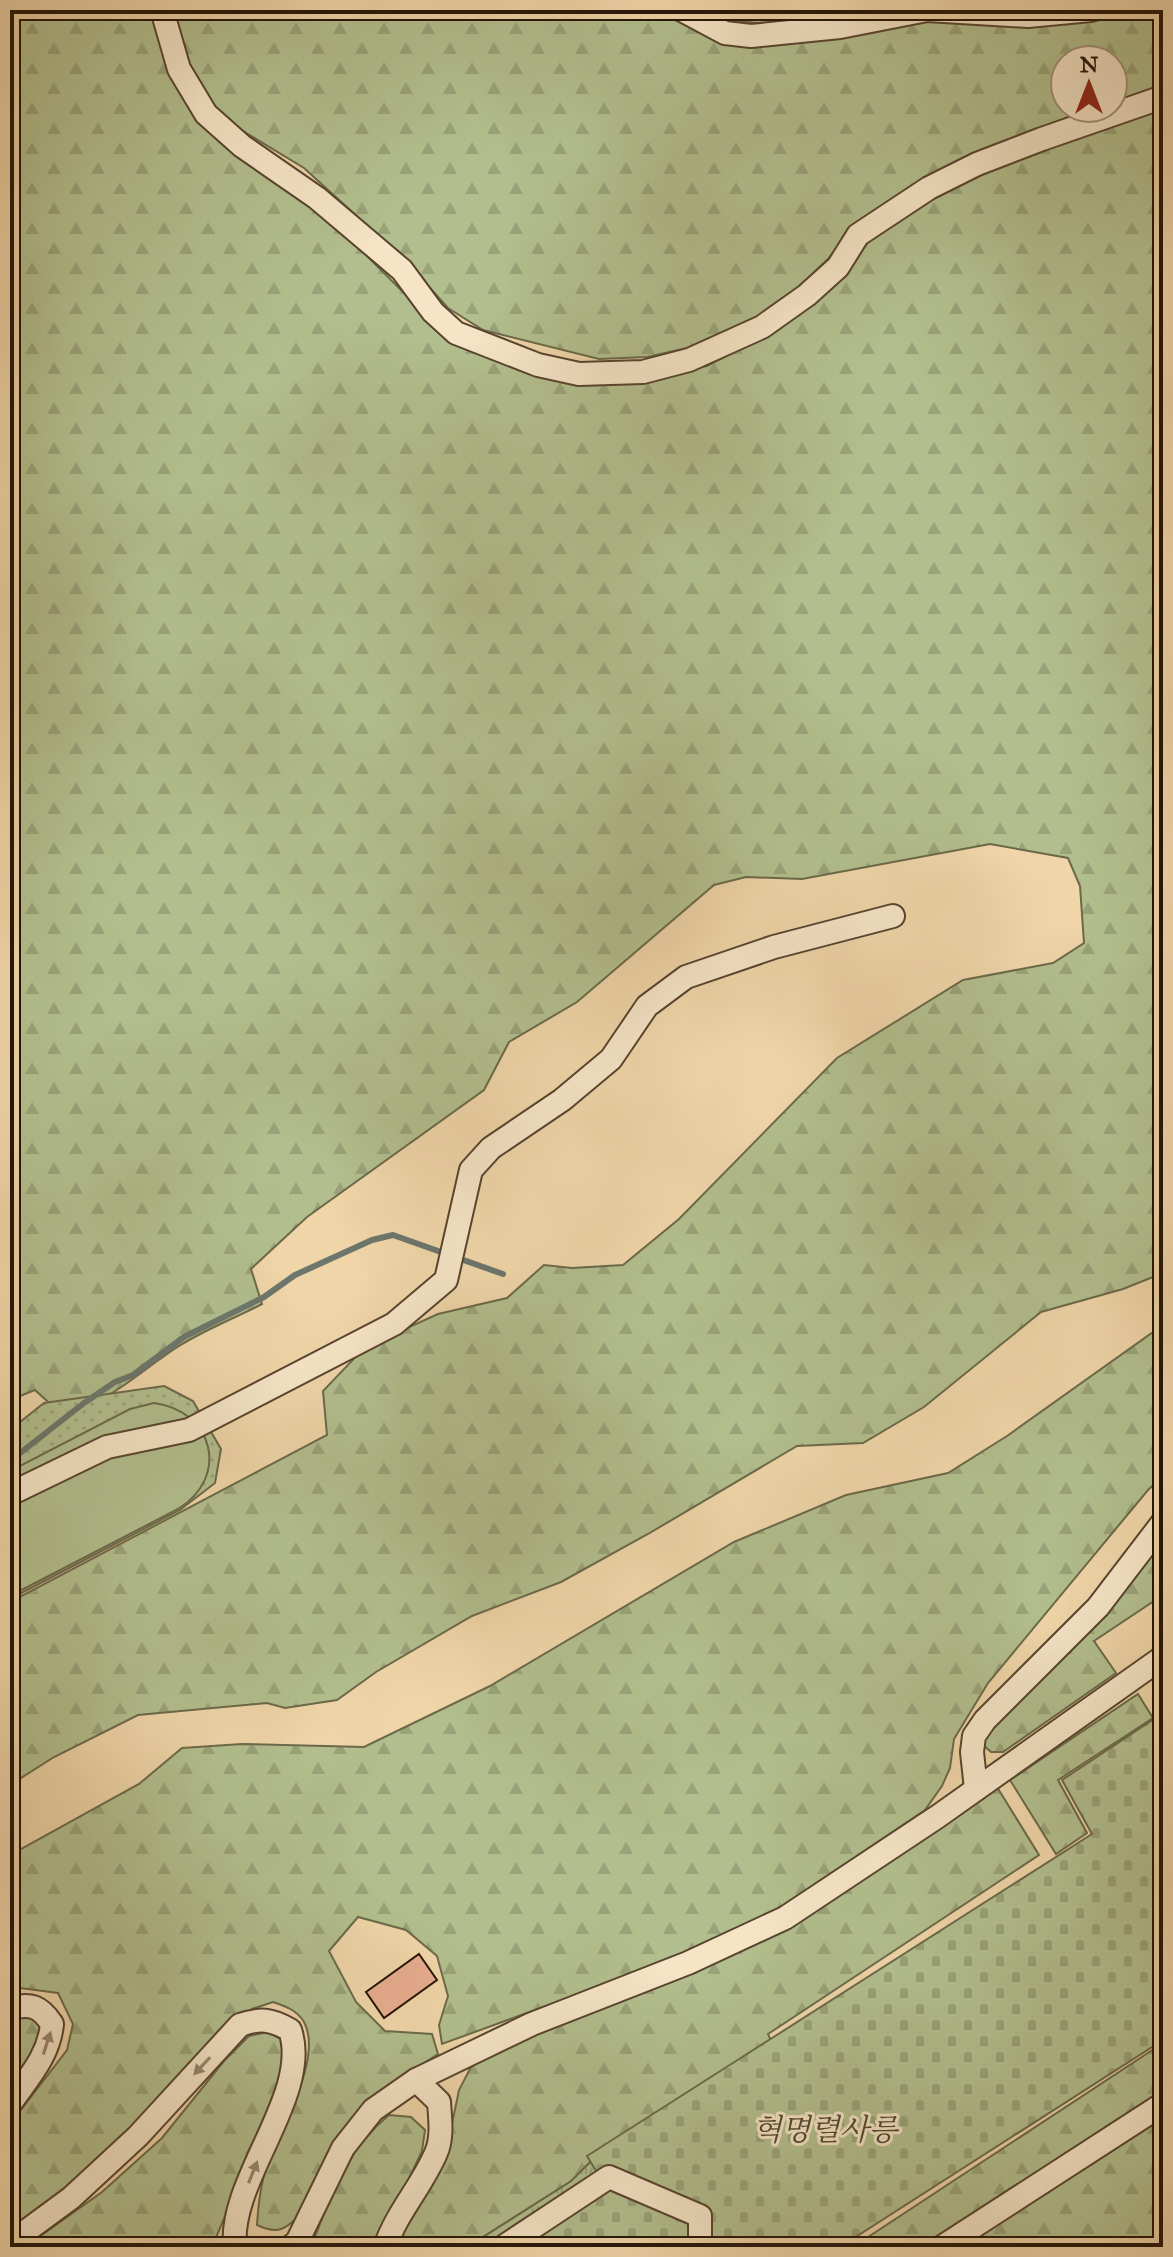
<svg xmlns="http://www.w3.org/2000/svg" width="1173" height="2257" viewBox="0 0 1173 2257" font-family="'IM FELL Great Primer','Noto Serif KR',serif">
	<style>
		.grass { fill: url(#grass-tufts); stroke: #6b694a; stroke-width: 2 }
		.forest { fill: url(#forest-firs); stroke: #6b694a; stroke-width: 2 }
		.cemetery { fill: url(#cemetery-stones); stroke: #6b694a; stroke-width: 2 }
		.park { fill: url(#park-dots); stroke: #6b694a; stroke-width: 2 }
		.pitch { fill: #b2be8d; stroke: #6b694a; stroke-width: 2 }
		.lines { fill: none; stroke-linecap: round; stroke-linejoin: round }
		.stream { stroke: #6c766c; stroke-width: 6 }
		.building { fill: #e7ad8f; stroke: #241407; stroke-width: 2 }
		.minor-casing { stroke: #57442f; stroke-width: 26 }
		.minor { stroke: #f5e4c6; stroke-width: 22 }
		.oneway { fill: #978670 }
		.labels { text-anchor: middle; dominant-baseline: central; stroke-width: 6; stroke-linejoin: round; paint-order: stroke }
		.park-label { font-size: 30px; font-style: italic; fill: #4f472f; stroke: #f5e4c6 }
	</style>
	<defs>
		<pattern id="grass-tufts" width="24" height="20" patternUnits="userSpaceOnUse" patternTransform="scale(2)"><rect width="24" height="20" fill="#b2be8d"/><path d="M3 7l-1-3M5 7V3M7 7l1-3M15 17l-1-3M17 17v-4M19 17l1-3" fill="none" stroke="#99a278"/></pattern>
		<pattern id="forest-firs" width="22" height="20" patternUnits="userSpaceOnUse" patternTransform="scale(2)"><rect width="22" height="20" fill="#b2be8d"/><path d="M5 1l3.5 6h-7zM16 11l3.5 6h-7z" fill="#99a278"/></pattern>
		<pattern id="cemetery-stones" width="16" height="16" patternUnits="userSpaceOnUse" patternTransform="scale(2)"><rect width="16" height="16" fill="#b2be8d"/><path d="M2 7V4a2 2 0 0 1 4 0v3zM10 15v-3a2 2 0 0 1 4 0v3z" fill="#99a278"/></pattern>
		<pattern id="park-dots" width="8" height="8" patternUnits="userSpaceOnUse" patternTransform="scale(2)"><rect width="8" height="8" fill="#b2be8d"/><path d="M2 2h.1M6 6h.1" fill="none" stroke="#99a278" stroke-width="1.8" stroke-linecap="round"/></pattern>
	</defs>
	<rect width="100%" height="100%" fill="#efd5a8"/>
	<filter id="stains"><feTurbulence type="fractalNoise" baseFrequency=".0025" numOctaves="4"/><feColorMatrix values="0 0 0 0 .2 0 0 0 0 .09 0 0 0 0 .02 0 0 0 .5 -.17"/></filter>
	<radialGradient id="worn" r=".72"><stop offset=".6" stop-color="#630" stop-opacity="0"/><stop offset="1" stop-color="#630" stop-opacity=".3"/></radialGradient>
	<!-- grass -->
	<path class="grass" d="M595,2157l12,17 -112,73h-28l104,-66z"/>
	<!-- forest -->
	<g class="forest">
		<path d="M10,10h141l21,67 29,48 133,98 104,104 192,54 77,-15 50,-26 90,-72 27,-33 77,-48 147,-59 65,-19v1164l-40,16 -82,23 -117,95 -61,36 -66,3 -149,88 -87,48 -89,34 -96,56 -39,28 -52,8 -18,-5 -129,12 -84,42 -44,28v-183l317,-167 -4,-44 42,-44 73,-33 69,-16 37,-33 28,3 51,-3 56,-46 158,-161 126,-78 90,-17 31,-20 -4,-57 -12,-28 -78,-14 -188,35 -56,-2 -32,8 -137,117 -68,40 -25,48 -177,127 -56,52 11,35c-27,14 -58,26 -83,42 -42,27 -68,57 -118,68l-26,-24 -25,10z"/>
		<path d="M172,10h498l43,28 215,-18 87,6 66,-4 82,-8v73l-50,14v-41h-48v48h28l-91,34 -79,38 -75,53 -20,26 -33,31 -40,31 -50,23 -58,13 -48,2 -116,-29 -35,-22 -43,-48 -101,-92 -81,-49 -36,-58z"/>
		<path d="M706,10h170c-53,8 -120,26 -170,0z"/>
		<path d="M1163,1325v151l-15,14 -160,193 -34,56 -4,29 -8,18 -17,24 -144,97 -98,49 -241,88 -3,-19 9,-29 -11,-40 -31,-26 -48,-13 -29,34 27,51 29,29 47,3 6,20 -43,28 -96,134c-15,15 -23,18 -42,9 1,-17 3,-34 7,-50 10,-39 61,-114 40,-153 -7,-12 -19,-16 -31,-20l-21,7 -28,24 -43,47 -121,118 -50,36v-110l57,-74 6,-26 -15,-31 -38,-5 -10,5v-138l129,-71 43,-36 60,-4 122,3 126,-61 244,-144 112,-47 102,-22 59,-37z"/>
		<path d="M1163,1532v63l-69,46 22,32 -113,79h-12l-9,-8 5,-15z"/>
		<path d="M1138,1694l15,24 -95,62 29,53 -31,21 -46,-74z"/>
		<path d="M997,1787l42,68 -271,179 3,7 -176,116 -24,24 -104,66h-69l-4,-6 52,-88 13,-63 12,-23 17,-12 200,-86z"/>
		<path d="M10,2012l33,6 2,27 -35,46z"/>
		<path d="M268,2032l13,7 7,18 -6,25 -70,165h-187l77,-55 60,-54 62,-77 25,-25z"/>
		<path d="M1163,2043v50l-241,154h-69z"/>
		<path d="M1163,2114v133h-212z"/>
		<path d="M389,2115l22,2 14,13 -3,21 -45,96h-66c20,-51 34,-96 78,-132z"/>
	</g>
	<!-- cemetery -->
	<path class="cemetery" d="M1154,1719l9,10v311l-323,207h-356l115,-71 -12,-20 505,-322 -30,-54z"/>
	<!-- park -->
	<path class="park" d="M164,1386l29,15 28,48 -6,34 -35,27 -170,89v-169l34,-27z"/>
	<!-- pitch -->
	<path class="pitch" d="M154,1403c60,8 76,74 24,106l-168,87v-125l120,-62z"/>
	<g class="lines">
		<!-- stream -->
		<path class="stream" d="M10,1461l74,-58 31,-21 18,-7 51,-38 80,-40 31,-22 77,-35 21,-5 110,39"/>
	</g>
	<!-- building -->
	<path class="building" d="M419,1954l18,26 -53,38 -18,-26z"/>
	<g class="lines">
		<defs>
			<g id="minor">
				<path d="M162,10l17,59 27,45 36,32 75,52 85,72 31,42 23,21 82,32 41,9 64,-2 46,-12 73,-33 45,-32 31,-28 20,-32 71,-47 48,-24 65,-25 121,-42"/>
				<path d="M682,10l43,23 26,3 89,-9 87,-17 101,6 63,-6"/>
				<path d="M10,1494l97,-47 82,-17 205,-106 52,-44 25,-110 20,-22 71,-48 49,-41 36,-53 39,-29 88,-30 119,-31"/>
				<path d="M976,1789l-4,-37 2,-16 11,-16 113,-113 65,-85"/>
				<path d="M10,2008c21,-5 30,-2 42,16 -3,32 -24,54 -42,80"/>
				<path d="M10,2243l61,-45 67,-62 102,-111c20,-7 31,-6 50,5 22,64 -62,150 -55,217"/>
				<path d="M290,2247l7,-5 46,-94 30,-38 43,-30 116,-56 156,-61 97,-45 152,-101 226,-160"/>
				<path d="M385,2247c12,-35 37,-61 51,-94 7,-16 4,-35 3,-51l-23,-22"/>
				<path d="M503,2247l106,-70 91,39v31"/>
				<path d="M942,2247l221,-143"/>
			</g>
		</defs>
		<!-- minor casing -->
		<use href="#minor" class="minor-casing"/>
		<!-- minor -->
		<use href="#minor" class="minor"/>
	</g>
	<!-- one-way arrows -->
	<defs><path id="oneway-solid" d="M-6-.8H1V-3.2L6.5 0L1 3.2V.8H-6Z" transform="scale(2)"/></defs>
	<g class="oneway">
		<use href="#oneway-solid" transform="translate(47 2043) rotate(-72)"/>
		<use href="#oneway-solid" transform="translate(202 2066) rotate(133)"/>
		<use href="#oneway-solid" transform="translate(253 2172) rotate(-68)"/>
	</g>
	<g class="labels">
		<!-- park labels -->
		<g class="park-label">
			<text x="825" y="2130">혁명렬사릉</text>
		</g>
	</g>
	<!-- margin -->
	<rect width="1173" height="2257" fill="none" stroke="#efd5a8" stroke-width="40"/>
	<rect x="12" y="12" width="1149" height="2233" fill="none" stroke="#241407" stroke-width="4"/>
	<rect x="20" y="20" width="1133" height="2217" fill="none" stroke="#241407" stroke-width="2"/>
	<!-- north arrow -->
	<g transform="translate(1089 84)"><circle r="38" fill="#f5e4c6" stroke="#a1917a" stroke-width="2"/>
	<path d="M0-6L14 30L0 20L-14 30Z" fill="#8f2418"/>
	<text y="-12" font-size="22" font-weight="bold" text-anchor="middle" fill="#241407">N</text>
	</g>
	<rect width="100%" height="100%" filter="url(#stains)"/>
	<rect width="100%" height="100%" fill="url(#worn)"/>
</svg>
